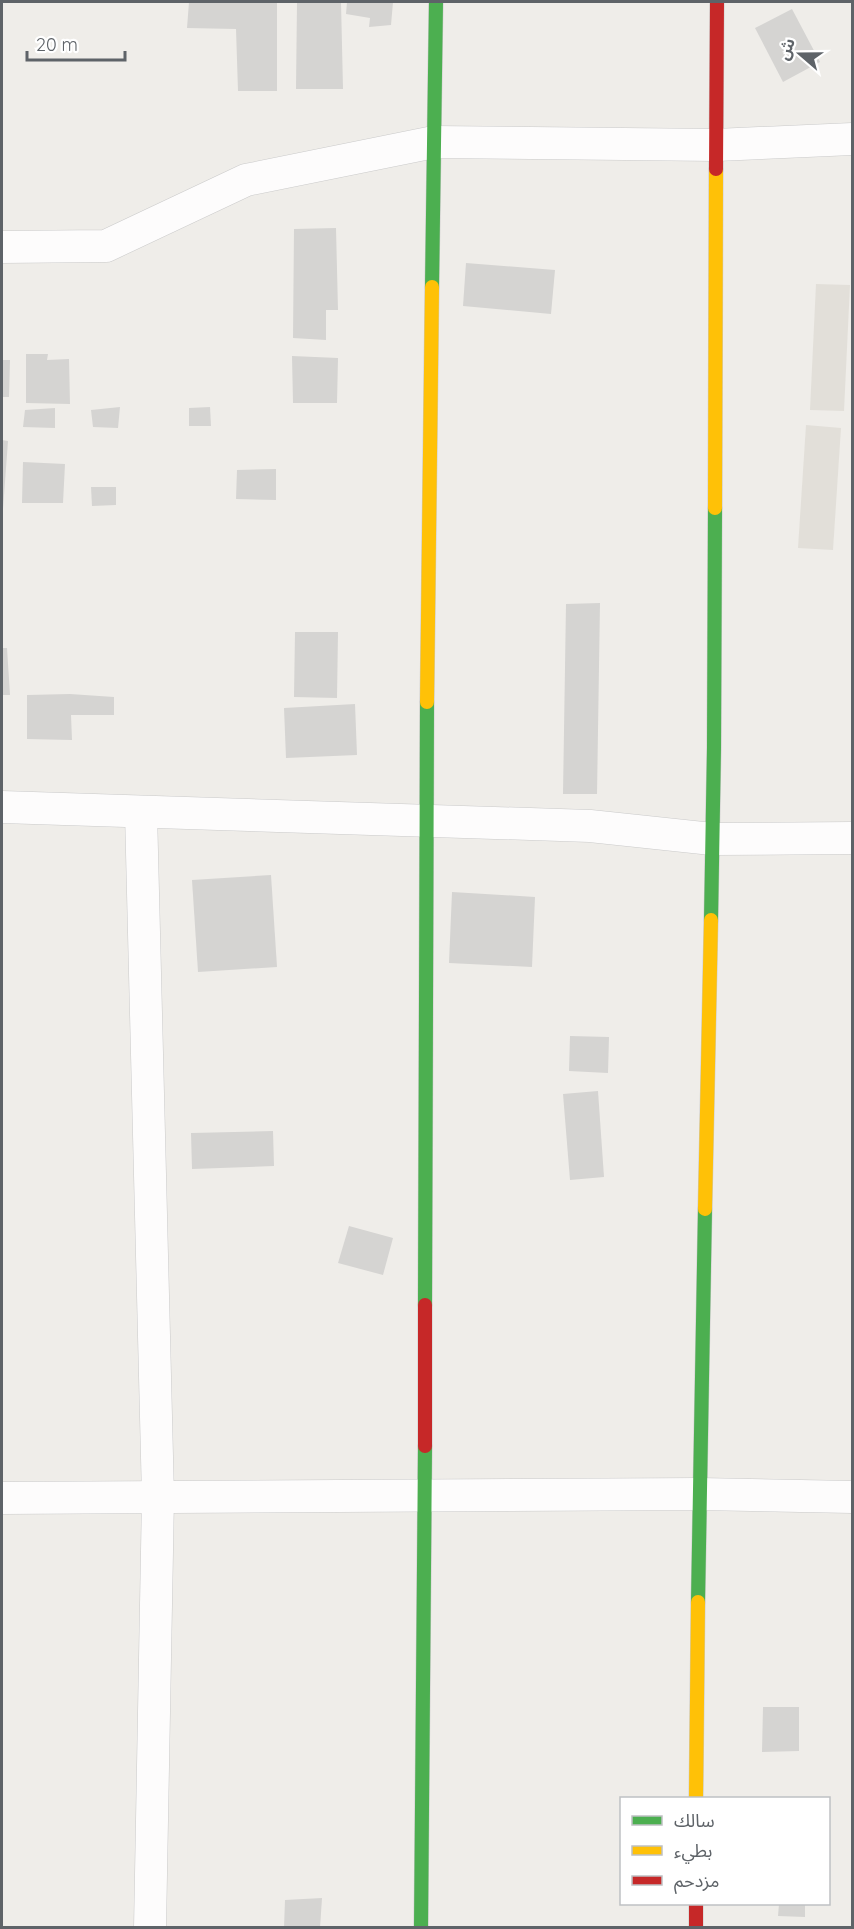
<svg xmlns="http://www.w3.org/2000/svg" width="854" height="1929" viewBox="0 0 854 1929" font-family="Quicksand,'Noto Sans Arabic',sans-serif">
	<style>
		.education { fill: #e2dfd9 }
		.building { fill: #d5d4d2 }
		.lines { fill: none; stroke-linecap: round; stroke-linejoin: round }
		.street-casing { stroke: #cacaca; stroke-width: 33 }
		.fast-casing { stroke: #cbcbcb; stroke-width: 15 }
		.slow-casing { stroke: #cbcbcb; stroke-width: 15 }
		.jam-casing { stroke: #cbcbcb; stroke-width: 15 }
		.street { stroke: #fdfcfc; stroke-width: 32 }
		.fast { stroke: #4caf50; stroke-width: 14 }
		.slow { stroke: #ffc107; stroke-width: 14 }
		.jam { stroke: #c62828; stroke-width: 14 }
	</style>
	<rect width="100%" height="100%" fill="#efede9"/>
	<!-- education -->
	<g class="education">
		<path d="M816,284l34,1 -6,126 -34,-1z"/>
		<path d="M806,425l35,3 -8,122 -35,-2z"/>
	</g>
	<!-- building -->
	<g class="building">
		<path d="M189,2h88v89h-39l-2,-62 -49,-1z"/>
		<path d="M297,2h44l2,87h-47z"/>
		<path d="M347,2h46l-2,23 -22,2 1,-9 -24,-4z"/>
		<path d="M792,9l28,53 -37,20 -28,-54z"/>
		<path d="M336,228l2,82h-12v30l-33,-2 1,-109z"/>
		<path d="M466,263l89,7 -4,44 -88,-8z"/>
		<path d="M26,354h22l-1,6 22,-1 1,45 -44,-1z"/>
		<path d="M292,356l46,2 -1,45h-44z"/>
		<path d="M2,360h8l-1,37h-7z"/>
		<path d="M120,407l-2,21 -25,-1 -2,-17z"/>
		<path d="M210,407l1,19h-22v-18z"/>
		<path d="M55,408v20l-32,-1 2,-17z"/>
		<path d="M2,440l6,1 -5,68h-1z"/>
		<path d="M23,462l42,2 -2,39h-41z"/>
		<path d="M276,469v31l-40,-1 1,-29z"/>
		<path d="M91,487h25v18l-24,1z"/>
		<path d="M600,603l-3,191h-34l3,-190z"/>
		<path d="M295,632h43l-1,66 -43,-1z"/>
		<path d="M2,648h5l3,47h-8z"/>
		<path d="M70,694l44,3v18h-43l1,25 -45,-1v-44z"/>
		<path d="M355,704l2,51 -71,3 -2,-50z"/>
		<path d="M271,875l6,92 -79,5 -6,-92z"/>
		<path d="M452,892l83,5 -3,70 -83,-4z"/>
		<path d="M570,1036l39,1 -1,36 -39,-2z"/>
		<path d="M598,1091l6,86 -34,3 -7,-86z"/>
		<path d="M273,1131l1,35 -82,3 -1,-36z"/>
		<path d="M349,1226l44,12 -10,37 -45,-12z"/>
		<path d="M763,1707h36v44l-37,1z"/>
		<path d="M322,1898l-2,30h-36l1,-28z"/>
		<path d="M779,1904h26v13l-27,-1z"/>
	</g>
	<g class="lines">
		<defs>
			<g id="street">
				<path d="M2,247l104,-1 140,-66 188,-38 282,3 136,-6"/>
				<path d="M2,807l588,19 122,13 140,-1"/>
				<path d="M141,812l17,685 -8,431"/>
				<path d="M2,1498l698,-4 152,3"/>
			</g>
			<g id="fast">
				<path d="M432,287l4,-285"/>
				<path d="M711,920l3,-172 1,-240"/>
				<path d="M425,1305l2,-603"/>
				<path d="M698,1602l7,-393"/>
				<path d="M421,1928l4,-482"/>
			</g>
			<g id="slow">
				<path d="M715,508l1,-339"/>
				<path d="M427,702l5,-415"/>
				<path d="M705,1209l6,-289"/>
				<path d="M696,1798l2,-196"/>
			</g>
			<g id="jam">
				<path d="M716,169l1,-167"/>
				<path d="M425,1305v141"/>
				<path d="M696,1904v24"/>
			</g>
		</defs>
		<!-- street casing -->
		<use href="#street" class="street-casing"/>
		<!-- fast casing -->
		<use href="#fast" class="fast-casing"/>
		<!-- slow casing -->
		<use href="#slow" class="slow-casing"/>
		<!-- jam casing -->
		<use href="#jam" class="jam-casing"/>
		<!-- street -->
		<use href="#street" class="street"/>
		<!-- fast -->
		<use href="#fast" class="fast"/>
		<!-- slow -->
		<use href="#slow" class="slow"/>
		<!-- jam -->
		<use href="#jam" class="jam"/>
	</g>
	<!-- border -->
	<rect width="854" height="1929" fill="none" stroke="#5e6368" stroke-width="6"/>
	<!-- legend -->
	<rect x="620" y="1797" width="210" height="108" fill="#ffffff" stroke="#bfc1c3" stroke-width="1.5"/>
	<rect x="632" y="1816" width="30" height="9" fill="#4caf50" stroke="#bfc1c3" stroke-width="1.5"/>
	<text x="674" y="1827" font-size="18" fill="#5e6368">سالك</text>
	<rect x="632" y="1846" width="30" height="9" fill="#ffc107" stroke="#bfc1c3" stroke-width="1.5"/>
	<text x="674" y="1857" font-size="18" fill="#5e6368">بطيء</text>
	<rect x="632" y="1876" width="30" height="9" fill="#c62828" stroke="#bfc1c3" stroke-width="1.5"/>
	<text x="674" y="1887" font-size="18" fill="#5e6368">مزدحم</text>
	<!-- north arrow -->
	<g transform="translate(800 54) rotate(290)" stroke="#ffffff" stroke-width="4.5" paint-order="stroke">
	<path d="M0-4.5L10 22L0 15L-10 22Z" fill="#5e6368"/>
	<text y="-9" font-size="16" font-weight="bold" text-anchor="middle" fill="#5e6368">ش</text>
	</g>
	<!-- scale -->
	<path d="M27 51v9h98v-9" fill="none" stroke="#5e6368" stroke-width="3"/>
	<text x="36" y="51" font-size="18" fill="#5e6368" stroke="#ffffff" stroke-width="4.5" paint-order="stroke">20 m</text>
</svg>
